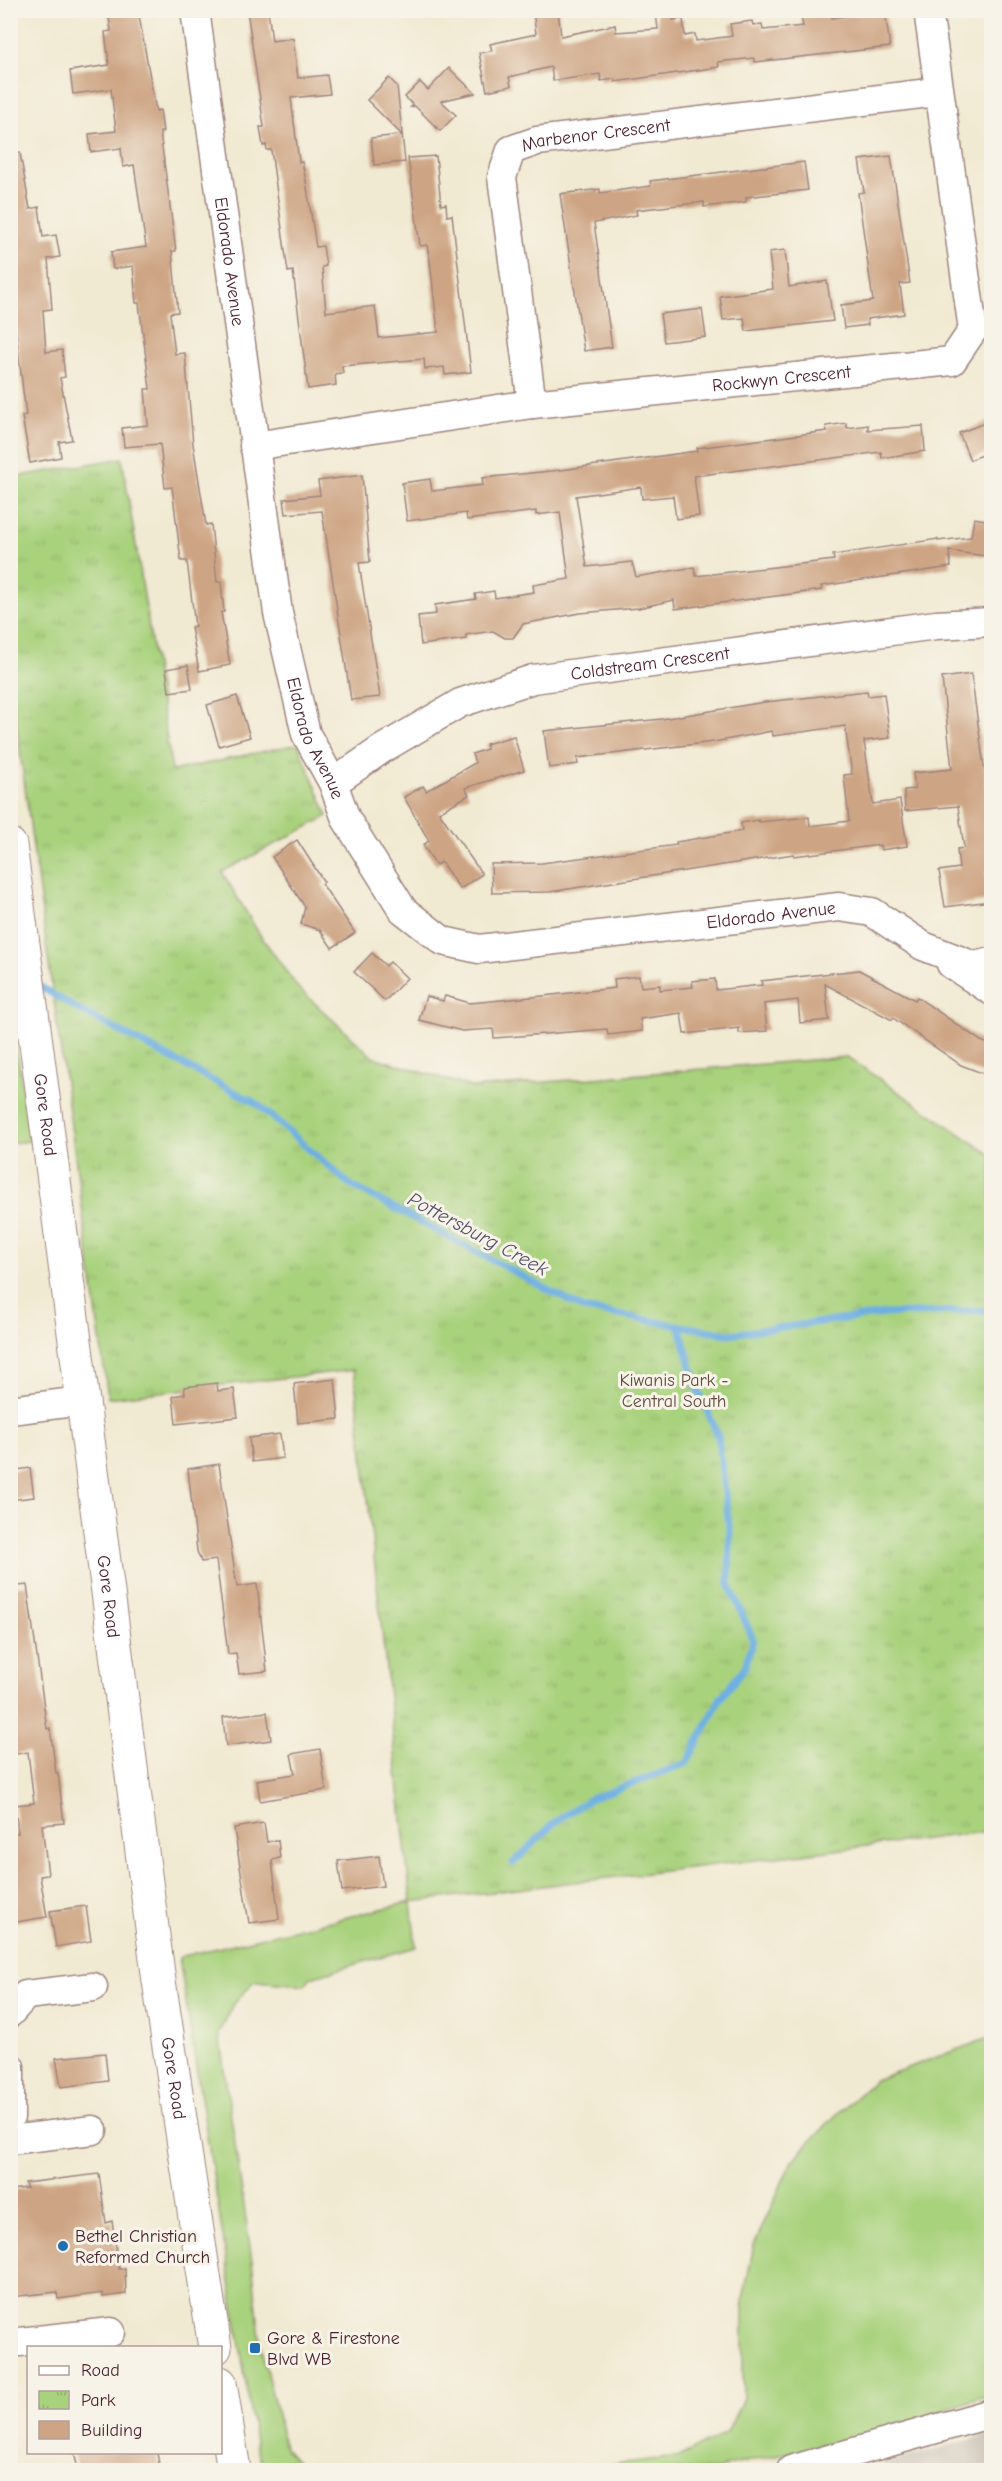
<svg xmlns="http://www.w3.org/2000/svg" width="1002" height="2481" viewBox="0 0 1002 2481" font-family="'Comic Neue',sans-serif">
	<style>
		.industrial { fill: #cac3b8 }
		.grass { fill: #a9d27d; stroke: #7a7854; stroke-width: 1.5 }
		.park { fill: url(#park-tufts); stroke: #7a7854; stroke-width: 1.5 }
		.lines { fill: none; stroke-linecap: round; stroke-linejoin: round }
		.stream { stroke: #6dafe2; stroke-width: 7 }
		.building { fill: #cea584 }
		.minor-casing { stroke: #9e847f; stroke-width: 31 }
		.major-casing { stroke: #9e847f; stroke-width: 35 }
		.minor { stroke: #fff; stroke-width: 28 }
		.major { stroke: #fff; stroke-width: 33 }
		.poi-dot { fill: #1f6fb2; stroke: #f7f3e8; stroke-width: 2 }
		.labels { text-anchor: middle; dominant-baseline: central; stroke-width: 6; stroke-linejoin: round; paint-order: stroke }
		.street-label { font-size: 18px; fill: #4a1f2b; stroke: #f7f3e8 }
		.park-label { font-size: 18px; fill: #624c40; stroke: #f7f3e8 }
		.poi-label { font-size: 18px; fill: #4a1f2b; stroke: #f7f3e8; text-anchor: start }
		.water-label { font-size: 20px; font-style: italic; fill: #56516b; stroke: #f7f3e8 }
	</style>
	<defs>
		<pattern id="park-tufts" width="24" height="20" patternUnits="userSpaceOnUse" patternTransform="scale(1.5)"><rect width="24" height="20" fill="#a9d27d"/><path d="M3 7l-1-3M5 7V3M7 7l1-3M15 17l-1-3M17 17v-4M19 17l1-3" fill="none" stroke="#93b46c"/></pattern>
	</defs>
	<rect width="100%" height="100%" fill="#f7f3e8"/>
	<filter id="ink" filterUnits="userSpaceOnUse"><feTurbulence type="fractalNoise" baseFrequency=".0167" numOctaves="2"/><feDisplacementMap in="SourceGraphic" scale="12" xChannelSelector="R" yChannelSelector="G"/><feConvolveMatrix kernelMatrix="1 2 1 2 8 2 1 2 1" color-interpolation-filters="sRGB"/></filter>
	<filter id="wash" filterUnits="userSpaceOnUse"><feTurbulence type="fractalNoise" baseFrequency=".008" numOctaves="4" result="noise"/><feDisplacementMap in="SourceGraphic" scale="24" xChannelSelector="R" yChannelSelector="G"/><feGaussianBlur stdDeviation="1.35" result="paint"/><feColorMatrix in="noise" values="0 0 0 0 0 0 0 0 0 0 0 0 0 0 0 0 0 1.4 0 .05"/><feComposite in="paint" operator="in"/></filter>
	<g filter="url(#wash)">
		<rect width="100%" height="100%" fill="#f1ead3"/>
		<!-- industrial -->
		<path class="industrial" d="M991,2434v36h-130z"/>
		<!-- grass -->
		<g class="grass">
			<path d="M10,1002l20,139 -19,2h-1z"/>
			<path d="M411,1902l5,45 -105,30 -6,8 -51,-4 -20,23 -15,30 33,227 9,87 24,100 19,22h-39l-9,-22 -77,-491z"/>
			<path d="M991,2037v357l-104,36 -176,40h-153l120,-13 49,-24 16,-35v-99l11,-54 38,-84 42,-44 41,-37z"/>
		</g>
		<!-- park -->
		<path class="park" d="M122,458l50,313 126,-27 30,72 -106,56 36,60 40,56 75,69 101,31 373,-31 144,98v676l-580,71 -57,-532 -246,28 -97,-713 -1,-207z"/>
		<g class="lines">
			<!-- stream -->
			<g class="stream">
				<path d="M39,986l40,24 177,93 93,81 235,125 144,25 157,-20 107,-4"/>
				<path d="M513,1863l42,-41 35,-23 97,-36 33,-64 25,-32 8,-28 -24,-55 1,-50 -12,-98 -21,-49 -18,-62"/>
			</g>
		</g>
		<g id="blocks">
			<!-- building -->
			<g class="building">
				<path d="M108,10h30l18,101 4,-1 3,22h-3l16,119h-4l6,61 -8,1 5,41 10,-1 8,91 13,81 5,-1 6,58h4l3,30h-3l9,53 -31,6 -8,-44 4,-1 -8,-65h-6l-9,-74 -7,1 -5,-44 -36,3 -2,-19 26,-3 -3,-36h5l-11,-86h-3l-3,-37 -20,3 -2,-17 35,-5 -12,-82 -11,2 -2,-19 -30,4 -2,-18 27,-3 -5,-42 -38,5 -3,-23 39,-6 -4,-33 6,-1z"/>
				<path d="M247,10h21l4,31 21,-3 5,40 29,-3 3,19 -39,4 8,64h3l4,19 10,66 7,-1 3,20 -4,1 4,45 49,-6 4,32 59,-6 -8,-71 -3,-16 -7,1 -12,-88 28,-2 5,49 5,-1 1,12 5,-1 19,157 -26,3 -1,-8 -19,2 -1,-10 -82,7 1,7 -8,1 1,11 -28,4 -15,-118 -5,1 -17,-122h-4l-1,-5 -3,1 -3,-19h4z"/>
				<path d="M533,10h25l3,26 54,-11 1,7 42,-3 -2,-16 16,-2 1,9 10,-1 2,17 10,-2 1,7 36,-5 -2,-12 22,-3 1,4 9,-1 1,6 40,-4 -2,-9 30,-4 1,5 53,-7 5,36 -135,15 -1,-4 -36,4 1,5 -104,15v-3l-14,2 -1,-7 -47,7 -2,-14 -42,10 2,9 -24,5 -8,-38 13,-2 -2,-7 46,-10z"/>
				<path d="M449,68l26,25 -34,8 15,14 -16,16 -25,-25 -4,1 2,-2 -8,-8 15,-15 8,8z"/>
				<path d="M389,78l8,8 8,76 -31,3 -3,-27 31,-3 -35,-35z"/>
				<path d="M20,153l10,56 9,-2 4,30 13,-2 4,22 -12,2 4,50 -9,1 3,42 16,-2 3,27 -5,1 12,62 -13,2 2,15 -31,6 -8,-47 4,-1 -15,-124 5,-1 -6,-37v-11l5,-1 -5,-29v-58z"/>
				<path d="M891,156l19,127 -10,1 4,30 -37,5 1,6 -24,3 -3,-23 32,-4 -15,-108 6,-1 -5,-32z"/>
				<path d="M804,162l4,28 -62,7v5l-42,5v-5l-68,8 1,5 -43,8 18,124 -28,4 -24,-157 40,-5v4l51,-7 -1,-5z"/>
				<path d="M785,250l4,37 38,-6 6,40 -87,10 -2,-13 -21,2 -3,-24 53,-7 -4,-37z"/>
				<path d="M702,309l4,28 -42,5 -4,-28z"/>
				<path d="M992,420v31l-22,9 -11,-27z"/>
				<path d="M846,423l1,5 21,-3v5l55,-4 2,25 -43,7 -1,-6 -187,24 5,40 -23,3 -3,-23 -31,3 -1,-12 -65,9 11,71 45,-5 4,15 58,-10 2,9 138,-16 -1,-5 105,-16v2l33,-4 3,-19 18,3v36l-43,-6 2,16 -130,19 1,4 -147,19 -1,-9 -35,8 -59,5 -57,11 -10,14h-8l-12,-7 -27,4v4l-45,6 -3,-29 18,-2 -1,-9 41,-6 -1,-5 19,-3 1,7 39,-6 -1,-7 36,-6 -9,-67 -24,3v-4l-69,9 -1,-7 -59,8 -5,-38 28,-4 2,12 51,-6 -1,-7 79,-8 136,-19v-3l130,-17 -1,-5z"/>
				<path d="M362,475l8,87 -11,1 21,134 -29,3 -29,-189 -36,3 -2,-15 36,-4 -2,-14z"/>
				<path d="M188,665l4,24 -23,3 -3,-23z"/>
				<path d="M971,674l21,150v11h-4l4,35 -6,1 4,30 -45,6 -6,-36 20,-3 -2,-19 7,-1 -6,-42 -53,5 -1,-21 11,-1 -2,-16 39,-4 -10,-91z"/>
				<path d="M867,691l1,5 16,-2 6,44 -26,3 9,63 27,-4 7,46 -26,4 -1,-5 -86,11 -1,-2 -244,38 -57,1 -1,-29 51,-1 135,-18 -1,-3 66,-11 -1,-8 17,-3 1,2 50,-5 1,9 39,-5 -5,-46 8,-1 -7,-48 -72,10 -1,-5 -58,11 -137,16 1,6 -29,4 -5,-37 118,-12 103,-17z"/>
				<path d="M237,696l13,41 -31,9 -12,-41z"/>
				<path d="M514,736l10,34 -59,18 4,7 -30,17 43,62 -22,15 -19,-27 -5,3 -13,-20 6,-4 -25,-44 19,-11 3,5 49,-28 -3,-9 15,-5 -1,-5z"/>
				<path d="M297,840l27,42 -2,2 33,49 -23,15 -12,-18 -19,-6 4,-17 -33,-50z"/>
				<path d="M372,953l14,13 4,-4 17,16 -22,23 -31,-29z"/>
				<path d="M859,970l56,30 2,-3 64,44 11,4v32l-31,-12 -68,-47 -1,2 -67,-36 4,36 -29,3 -2,-23 -34,4 3,27 -28,2v-5l-55,6 -3,-21 -41,6 2,12 -34,4 -1,-6 -113,9 -1,-9 -31,2 -43,-11 7,-24 17,5 2,-5 25,7 73,-7 72,-8 -1,-9 25,-3 2,11 19,-2v5l33,-3 -1,-6 23,-2 1,11 46,-5 -1,-4z"/>
				<path d="M335,1379l4,40 -41,4 -4,-39z"/>
				<path d="M217,1383l1,8 16,-2 4,28 -62,7 -3,-28 12,-2 -1,-7z"/>
				<path d="M280,1434l3,24 -31,4 -3,-24z"/>
				<path d="M219,1464l18,123 20,-3 10,87 -28,3 -3,-21 -8,1 -12,-94 -15,2 -4,-11 -9,-82z"/>
				<path d="M30,1468l4,29 -24,3v-29z"/>
				<path d="M27,1585l20,144 3,-1 6,45h2l6,50 -22,2 6,50 -8,1 7,41 -37,6v-89l8,-1 -3,-28 19,-2 -6,-51 -18,3v-45l5,-1 -5,-32v-90z"/>
				<path d="M267,1712l4,28 -45,6 -3,-29z"/>
				<path d="M320,1749l6,41 -66,11 -3,-21 38,-6 -4,-20z"/>
				<path d="M264,1823l3,19 11,-2 2,18 -8,2 7,59 -30,4 -15,-95z"/>
				<path d="M379,1856l4,30 -41,5 -4,-30z"/>
				<path d="M86,1906l5,35 -35,6 -6,-36z"/>
				<path d="M105,2053l3,28 -47,6 -5,-29z"/>
				<path d="M99,2174l7,49 6,-2 7,48h6l1,25 -23,3v-4l-45,6 -1,-7 -47,5v-107l17,-2 -2,-5z"/>
				<path d="M74,2452h83l3,18h-82z"/>
			</g>
		</g>
	</g>
	<g filter="url(#ink)">
		<use href="#blocks" fill-opacity="0" stroke="#9e847f" stroke-width="1.5"/>
		<g class="lines">
			<defs>
				<g id="minor">
					<path id="s1" d="M195,10l83,603 28,121 27,49 13,36 57,91 40,31 36,8 360,-42 33,5 51,34 51,20 18,-4"/>
					<path id="s2" d="M532,404l-30,-227 9,-27 26,-9 400,-49"/>
					<path id="s3" d="M254,446l278,-42 420,-43 21,-31 -45,-320"/>
					<path id="s4" d="M333,783l49,-34 78,-46 73,-24 403,-54 56,-3"/>
					<path d="M951,964l41,27"/>
					<path d="M10,1410l72,-9"/>
					<path d="M10,2013l16,-18 67,-8"/>
					<path d="M10,2067v50"/>
					<path d="M10,2140l83,-10"/>
					<path d="M10,2343l101,-11"/>
					<path d="M791,2470l201,-57"/>
				</g>
				<g id="major">
					<path id="s5" d="M10,845l149,1136 56,367"/>
					<path d="M220,2383l14,87"/>
				</g>
			</defs>
			<!-- minor casing -->
			<use href="#minor" class="minor-casing"/>
			<!-- major casing -->
			<use href="#major" class="major-casing"/>
			<!-- minor -->
			<use href="#minor" class="minor"/>
			<!-- major -->
			<use href="#major" class="major"/>
		</g>
	</g>
	<!-- markers -->
	<g class="poi-dot">
		<circle cx="63" cy="2246" r="6"/>
		<rect x="249" y="2342" width="12" height="12" rx="3"/>
	</g>
	<g class="labels">
		<!-- street labels -->
		<g class="street-label">
			<text stroke="none"><textPath href="#s2" startOffset="344">Marbenor Crescent</textPath></text>
			<text stroke="none"><textPath href="#s1" startOffset="254">Eldorado Avenue</textPath></text>
			<text stroke="none"><textPath href="#s3" startOffset="532">Rockwyn Crescent</textPath></text>
			<text stroke="none"><textPath href="#s4" startOffset="345">Coldstream Crescent</textPath></text>
			<text stroke="none"><textPath href="#s1" startOffset="740">Eldorado Avenue</textPath></text>
			<text stroke="none"><textPath href="#s1" startOffset="1316">Eldorado Avenue</textPath></text>
			<text stroke="none"><textPath href="#s5" startOffset="272">Gore Road</textPath></text>
			<text stroke="none"><textPath href="#s5" startOffset="758">Gore Road</textPath></text>
			<text stroke="none"><textPath href="#s5" startOffset="1244">Gore Road</textPath></text>
		</g>
		<!-- park labels -->
		<g class="park-label">
			<text x="674" y="1380">Kiwanis Park -<tspan x="674" dy="21">Central South</tspan></text>
		</g>
		<!-- poi labels -->
		<g class="poi-label">
			<text x="75" y="2236">Bethel Christian<tspan x="75" dy="21">Reformed Church</tspan></text>
			<text x="267" y="2338">Gore &amp; Firestone<tspan x="267" dy="21">Blvd WB</tspan></text>
		</g>
		<!-- water labels -->
		<g class="water-label">
			<text transform="translate(478 1234) rotate(28)">Pottersburg Creek</text>
		</g>
	</g>
	<!-- margin -->
	<rect width="1002" height="2481" fill="none" stroke="#f7f3e8" stroke-width="36"/>
	<!-- legend -->
	<rect x="27" y="2346" width="195" height="108" fill="#f7f3e8" stroke="#b29e9c" stroke-width="1.5"/>
	<rect x="39" y="2366" width="30" height="9" fill="#ffffff" stroke="#b29e9c" stroke-width="1.5"/>
	<text x="81" y="2376" font-size="18" fill="#4a1f2b">Road</text>
	<rect x="39" y="2391" width="30" height="18" fill="url(#park-tufts)" stroke="#b29e9c" stroke-width="1.5"/>
	<text x="81" y="2406" font-size="18" fill="#4a1f2b">Park</text>
	<rect x="39" y="2421" width="30" height="18" fill="#cea584" stroke="#b29e9c" stroke-width="1.5"/>
	<text x="81" y="2436" font-size="18" fill="#4a1f2b">Building</text>
</svg>
